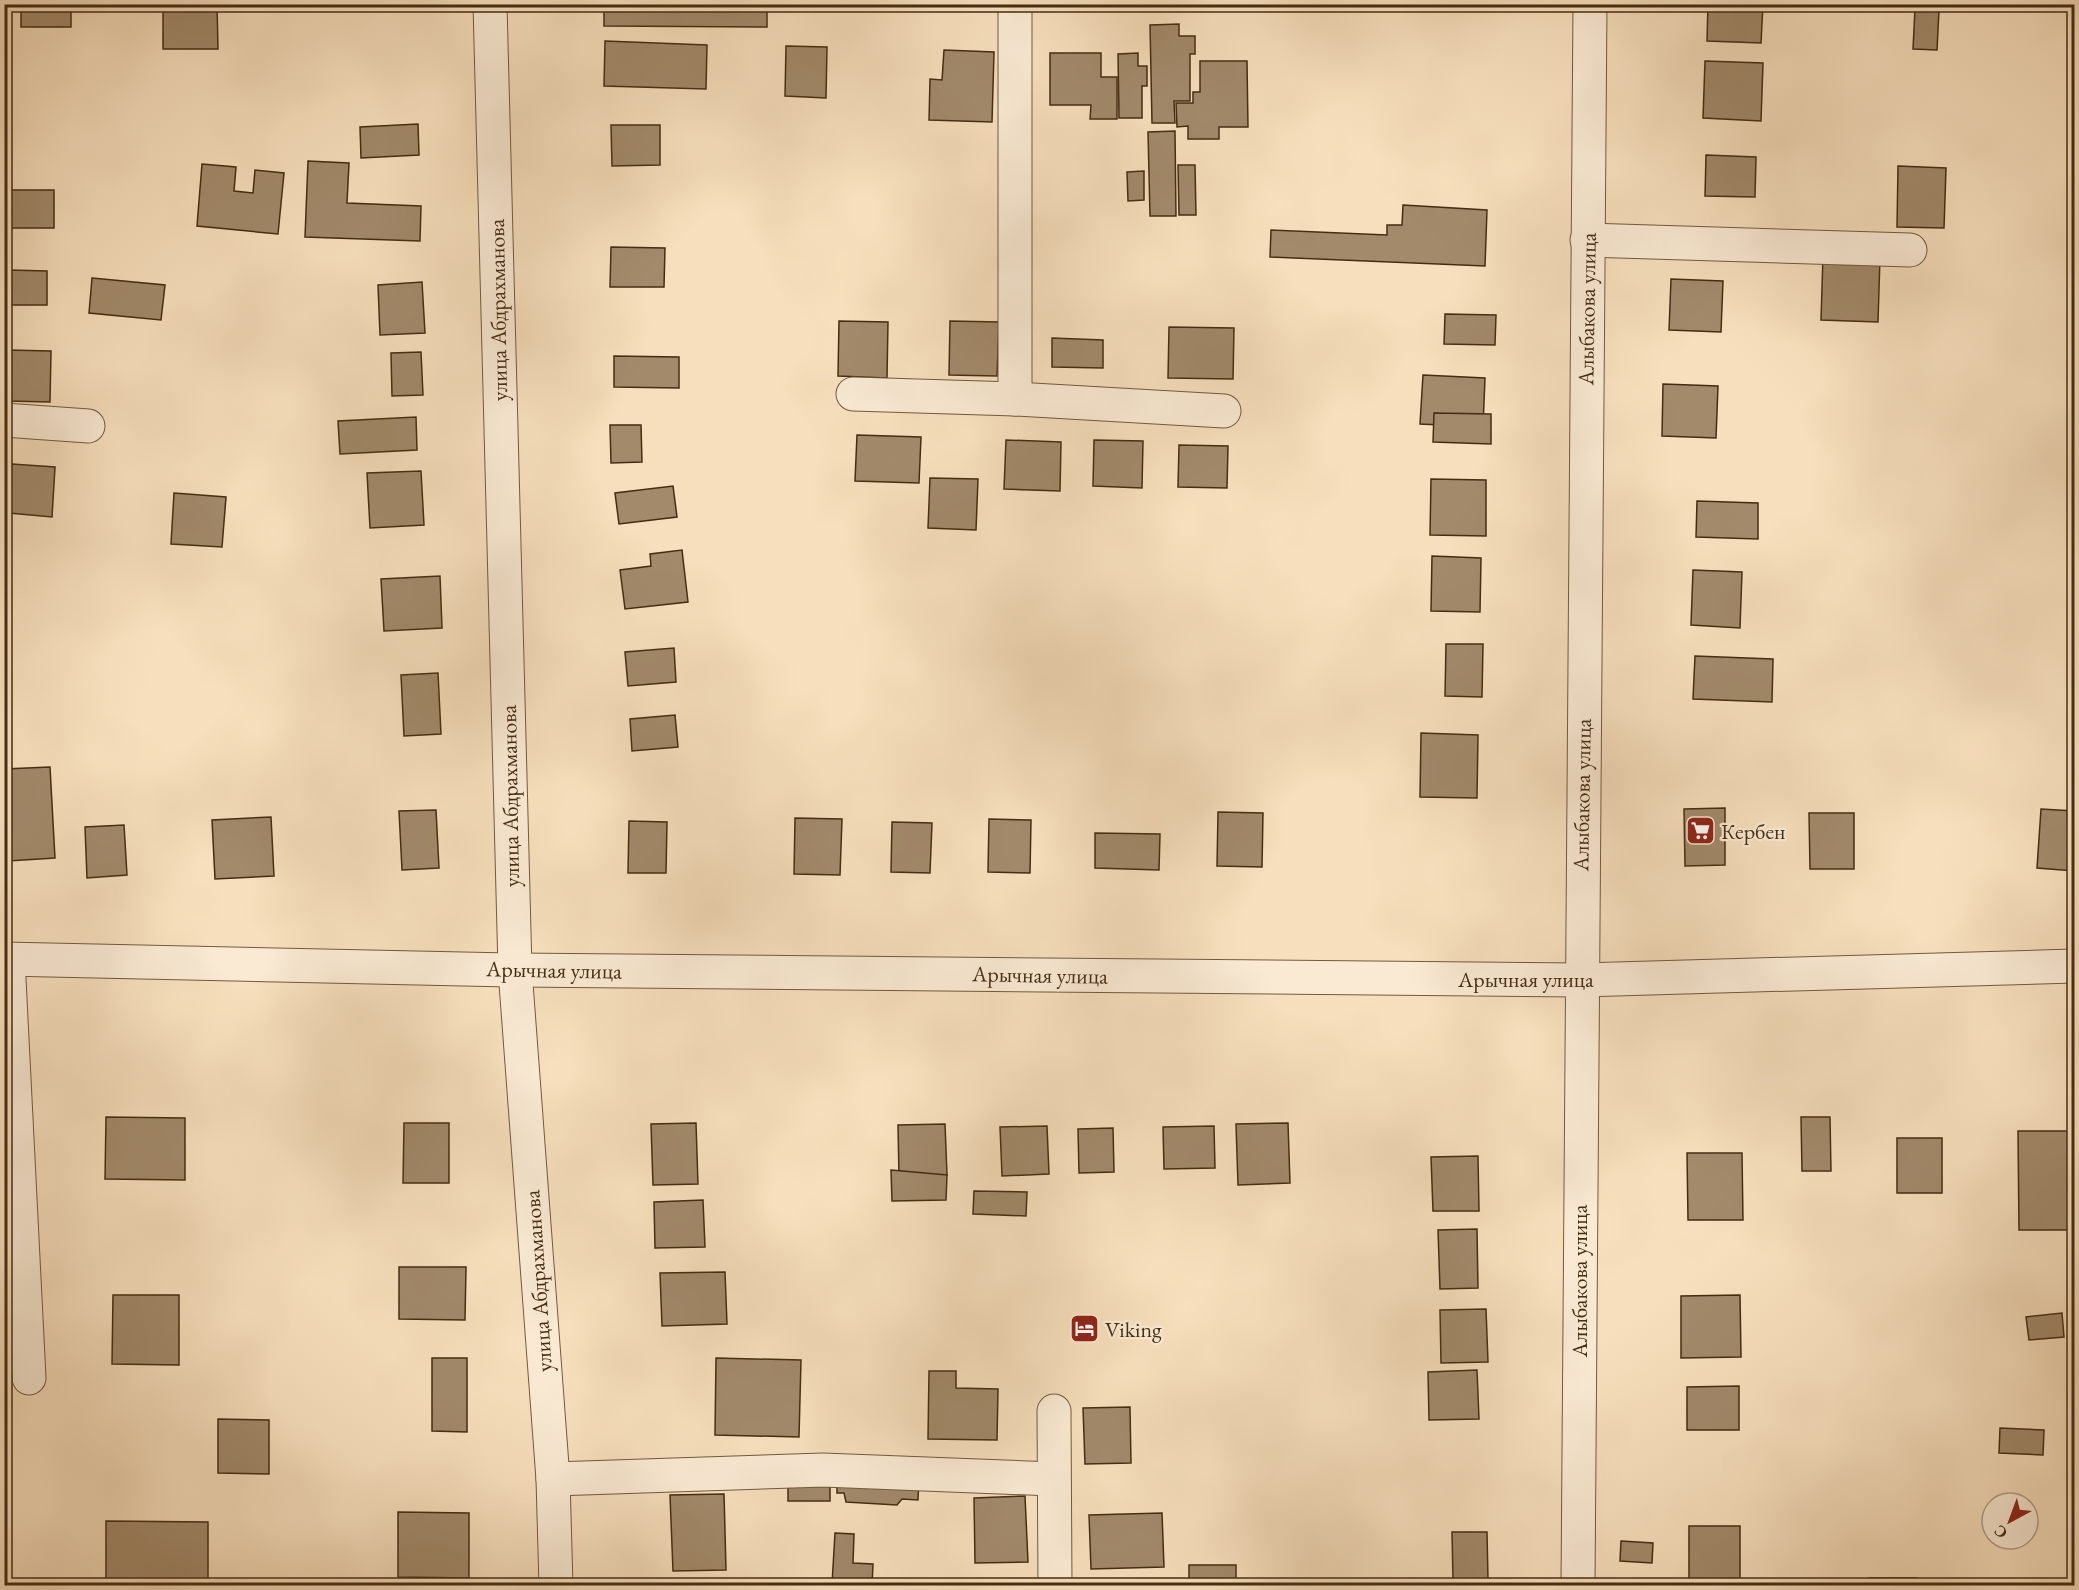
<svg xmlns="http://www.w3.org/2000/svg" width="2079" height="1590" viewBox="0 0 2079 1590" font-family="'EB Garamond',serif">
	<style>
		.building { fill: #a28a6b; stroke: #452d12; stroke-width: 1.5 }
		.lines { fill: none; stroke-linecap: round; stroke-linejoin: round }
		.minor-casing { stroke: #725a3d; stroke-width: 35 }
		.minor { stroke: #faead4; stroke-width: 33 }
		.labels { text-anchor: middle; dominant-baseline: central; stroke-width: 4.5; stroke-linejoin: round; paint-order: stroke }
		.street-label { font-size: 22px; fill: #452d12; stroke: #faead4 }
		.poi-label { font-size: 22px; fill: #452d12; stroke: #faead4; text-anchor: start }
	</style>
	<rect width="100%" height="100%" fill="#f7dfbd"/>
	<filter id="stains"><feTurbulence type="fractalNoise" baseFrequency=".00333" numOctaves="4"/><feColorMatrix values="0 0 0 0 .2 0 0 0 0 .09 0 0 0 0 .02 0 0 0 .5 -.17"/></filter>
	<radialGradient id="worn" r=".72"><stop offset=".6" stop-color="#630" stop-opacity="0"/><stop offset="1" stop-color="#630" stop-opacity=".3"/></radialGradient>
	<!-- building -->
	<g class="building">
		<rect x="21" y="4" width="50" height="23"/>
		<path d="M163,4h54l1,45h-55z"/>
		<path d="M604,4h163v23l-163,-1z"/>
		<path d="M1708,4h55l-2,39 -54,-2z"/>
		<path d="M1915,9l24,1 -2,40 -24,-1z"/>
		<path d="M1179,24v12h16v18h-5v47h-16l1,22h-23l-2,-98z"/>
		<path d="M605,41l102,4 -1,44 -102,-3z"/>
		<path d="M786,46l41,1 -1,51 -41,-2z"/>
		<path d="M944,50l50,2 -2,70 -63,-2 1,-41 12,1z"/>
		<path d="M1050,53h51v24h16v42h-27l1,-14h-41z"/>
		<path d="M1138,53v13h9v20h-5v32h-23l-1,-64z"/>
		<path d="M1200,61h47l1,66h-29v12h-31v-13l-11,1 -1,-24h17v-11h7z"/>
		<path d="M1705,61l58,2 -2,58 -58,-3z"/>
		<path d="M418,124l1,31 -58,3 -1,-31z"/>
		<path d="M611,125h49v40l-48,1z"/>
		<path d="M1175,131l1,85h-26l-2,-84z"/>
		<path d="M1706,155l50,2 -1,40 -50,-1z"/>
		<path d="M308,161l41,2 -2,40 74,3 -1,35 -115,-4z"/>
		<path d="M202,164l34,3 -2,24 19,2 2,-23 29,3 -6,61 -81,-8z"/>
		<path d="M1178,165h17l1,50h-17z"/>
		<path d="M1898,166l48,2 -2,60 -47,-1z"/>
		<path d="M1144,171v29l-16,1 -1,-29z"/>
		<rect x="6" y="190" width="48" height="38"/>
		<path d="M1403,205l84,5 -2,56 -215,-9 1,-27 116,5v-10h15z"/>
		<path d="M611,247l54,1 -1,39h-54z"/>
		<path d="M1823,255l57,2 -2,65 -57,-2z"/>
		<path d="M9,270l38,1v34h-38z"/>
		<path d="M92,278l73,7 -4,35 -72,-7z"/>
		<path d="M1671,279l52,2 -2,51 -52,-2z"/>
		<path d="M422,282l3,51 -45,2 -2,-50z"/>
		<path d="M1445,314l51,1 -1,30 -51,-1z"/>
		<path d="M839,321l49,1 -1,56 -49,-2z"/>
		<path d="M950,321l49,1 -2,54 -48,-1z"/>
		<path d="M1169,327l65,1 -1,51 -65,-1z"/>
		<path d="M1052,338l51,2v28l-51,-1z"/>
		<path d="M7,350l44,1 -1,51 -43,-1z"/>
		<path d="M421,352l2,43 -31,1 -1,-43z"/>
		<path d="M614,356l65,1v31l-65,-1z"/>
		<path d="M1423,375l62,3 -2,49 -63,-3z"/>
		<path d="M1663,384l55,2 -2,52 -54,-2z"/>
		<path d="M1434,413l57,1v30l-58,-2z"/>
		<path d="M416,417l1,33 -77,4 -2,-33z"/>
		<path d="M610,425h31l1,37 -31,1z"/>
		<path d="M857,435l64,2 -2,46 -64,-2z"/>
		<path d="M1006,440l55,2 -1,49 -56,-2z"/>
		<path d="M1094,440l49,1 -1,47 -49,-2z"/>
		<path d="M1179,445l49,1 -1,42 -49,-1z"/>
		<path d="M12,464l43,3 -3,50 -43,-4z"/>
		<path d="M421,471l3,54 -54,3 -3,-55z"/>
		<path d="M930,478l48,1 -2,51 -48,-2z"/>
		<path d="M1431,479l55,1v56l-56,-1z"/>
		<path d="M673,486l4,31 -58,7 -4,-31z"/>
		<path d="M174,493l52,4 -4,50 -51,-3z"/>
		<path d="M1697,501l61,2v36l-62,-2z"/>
		<path d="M682,550l6,52 -63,7 -5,-39 31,-4 -1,-12z"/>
		<path d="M1432,556l49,2 -1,54 -49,-1z"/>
		<path d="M1693,570l49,2 -2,56 -49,-3z"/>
		<path d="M440,576l2,52 -58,3 -3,-52z"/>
		<path d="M1446,644h37l-1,53 -37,-1z"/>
		<path d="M674,648l2,34 -48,4 -3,-34z"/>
		<path d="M1695,656l78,3 -1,43 -79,-3z"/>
		<path d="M438,673l3,61 -37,2 -3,-61z"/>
		<path d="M675,715l3,32 -46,4 -2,-32z"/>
		<path d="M1421,733l57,2 -1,63 -57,-1z"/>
		<path d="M50,767l5,91 -47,3 -4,-92z"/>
		<path d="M1725,808v57l-40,1 -1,-57z"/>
		<path d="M2041,809l33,2v60l-37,-3z"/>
		<path d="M436,810l3,58 -37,2 -3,-59z"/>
		<path d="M1218,812l45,1 -1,54 -45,-1z"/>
		<path d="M1809,813h45v56h-44z"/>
		<path d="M271,817l3,59 -59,3 -3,-59z"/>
		<path d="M795,818l47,1 -2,56 -46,-1z"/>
		<path d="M989,819l42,1 -1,53 -42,-1z"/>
		<path d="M629,821l38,1 -1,51h-38z"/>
		<path d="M892,822l40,1 -2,50 -39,-1z"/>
		<path d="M124,825l3,50 -40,3 -2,-51z"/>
		<path d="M1095,833l65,1 -1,36 -64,-2z"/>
		<path d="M106,1117l79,1v62l-80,-1z"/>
		<path d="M1801,1117h29l1,54h-29z"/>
		<path d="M404,1123h45v60h-46z"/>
		<path d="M696,1123l2,61 -45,1 -2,-61z"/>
		<path d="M1288,1123l2,60 -52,2 -2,-61z"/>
		<path d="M945,1124l2,51 -48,1 -1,-51z"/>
		<path d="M1047,1126l2,48 -47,2 -2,-49z"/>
		<path d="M1214,1126l1,42 -51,1 -1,-42z"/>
		<path d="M1113,1128l1,44 -35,1 -1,-44z"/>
		<path d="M2018,1131h56v99h-55z"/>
		<rect x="1897" y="1138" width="45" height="55"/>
		<path d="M1687,1153h55l1,67h-55z"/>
		<path d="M1478,1156l1,55h-46l-2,-54z"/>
		<path d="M891,1170l56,5 -1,25 -54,1z"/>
		<path d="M974,1191l53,1 -1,24 -53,-2z"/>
		<path d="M703,1200l2,47 -50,1 -1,-46z"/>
		<path d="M1477,1229l1,59 -38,1 -2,-59z"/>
		<path d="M399,1267h67l-1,53 -66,-1z"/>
		<path d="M725,1272l2,52 -65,2 -2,-53z"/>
		<path d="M113,1295h66v70l-67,-1z"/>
		<path d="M1740,1295l1,62 -60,1v-62z"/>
		<path d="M1486,1309l2,53 -47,1 -1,-53z"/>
		<path d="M2062,1313l2,24 -35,3 -3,-23z"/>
		<path d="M432,1358h35v74l-35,-1z"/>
		<path d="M716,1358l85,2 -2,77 -84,-2z"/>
		<path d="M1477,1370l2,49 -50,1 -1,-48z"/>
		<path d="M929,1371h27v17l42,1 -1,51 -69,-1z"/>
		<path d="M1739,1386v44h-52v-43z"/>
		<path d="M1130,1407l1,56 -46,1 -2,-56z"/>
		<path d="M218,1419l51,1v54l-51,-1z"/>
		<path d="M2000,1428l44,2 -1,25 -44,-2z"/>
		<path d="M837,1476l82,2 -1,22 -16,-1 -5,6 -51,-3 -2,-9h-7z"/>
		<rect x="788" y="1478" width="42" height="23"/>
		<path d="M724,1494l2,76 -53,1 -3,-76z"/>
		<path d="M1025,1496l3,66 -53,1 -1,-65z"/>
		<path d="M398,1512l71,1v65l-71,-1z"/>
		<path d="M1162,1513l2,54 -73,2 -2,-54z"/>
		<path d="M106,1521l102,1v60l-102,-1z"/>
		<path d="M1689,1526h51v55l-51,1z"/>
		<path d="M1452,1532h35l1,47 -35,1z"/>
		<path d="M835,1533l19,1 -1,29 20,1 -1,22 -40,-2z"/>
		<path d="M1621,1541l32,2 -1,20 -32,-2z"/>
		<rect x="1189" y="1565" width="47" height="20"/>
		<rect x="1869" y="1578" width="48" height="8"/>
	</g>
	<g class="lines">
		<defs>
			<g id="minor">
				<path d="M490,4l25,966 38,509 3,107"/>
				<path d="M1015,4v395"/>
				<path d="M1587,240l323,10"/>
				<path d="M853,394l162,5 209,12"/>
				<path d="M4,420l84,6"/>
				<path d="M4,959l511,11 1066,10 493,-14"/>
				<path d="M8,959l21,419"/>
				<path d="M1054,1411l1,175"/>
				<path d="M553,1479l270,-9 230,9"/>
				<path d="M1578,1586l12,-1582"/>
			</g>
		</defs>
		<!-- minor casing -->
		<use href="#minor" class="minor-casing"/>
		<!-- minor -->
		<use href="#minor" class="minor"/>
	</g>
	<!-- icons -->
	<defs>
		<symbol id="supermarket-square" viewBox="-11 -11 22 22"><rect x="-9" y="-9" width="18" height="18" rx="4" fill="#8f2418" stroke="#faead4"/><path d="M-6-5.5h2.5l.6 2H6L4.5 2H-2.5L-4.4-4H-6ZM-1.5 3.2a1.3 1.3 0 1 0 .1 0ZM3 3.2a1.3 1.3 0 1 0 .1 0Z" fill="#fff"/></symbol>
		<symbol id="hotel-square" viewBox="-11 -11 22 22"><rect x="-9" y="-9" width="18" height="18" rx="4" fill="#8f2418" stroke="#faead4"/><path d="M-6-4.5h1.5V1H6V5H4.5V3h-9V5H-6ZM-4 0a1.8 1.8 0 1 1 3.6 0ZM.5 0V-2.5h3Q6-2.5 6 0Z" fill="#fff"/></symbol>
	</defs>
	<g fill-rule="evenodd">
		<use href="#supermarket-square" x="1684" y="814" width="33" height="33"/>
		<use href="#hotel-square" x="1068" y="1312" width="33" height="33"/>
	</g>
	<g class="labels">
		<!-- street labels -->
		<g class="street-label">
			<text transform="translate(1587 309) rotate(-89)">Алыбакова улица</text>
			<text transform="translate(498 310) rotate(-91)">улица Абдрахманова</text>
			<text transform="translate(1582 795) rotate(-89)">Алыбакова улица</text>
			<text transform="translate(510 796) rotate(-91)">улица Абдрахманова</text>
			<text transform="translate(554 970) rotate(1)">Арычная улица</text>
			<text transform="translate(1040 975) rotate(1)">Арычная улица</text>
			<text x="1526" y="979">Арычная улица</text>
			<text transform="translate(538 1281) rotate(-94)">улица Абдрахманова</text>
			<text transform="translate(1579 1281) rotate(-90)">Алыбакова улица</text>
		</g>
		<!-- poi labels -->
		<g class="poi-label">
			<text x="1721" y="831">Кербен</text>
			<text x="1105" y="1329">Viking</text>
		</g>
	</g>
	<!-- margin -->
	<rect width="2079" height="1590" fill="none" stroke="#f7dfbd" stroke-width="24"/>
	<rect x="6" y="6" width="2067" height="1578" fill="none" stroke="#452d12" stroke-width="3"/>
	<rect x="12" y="12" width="2055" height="1566" fill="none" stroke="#452d12" stroke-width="1.5"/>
	<!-- north arrow -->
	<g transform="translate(2010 1521) rotate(221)"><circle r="28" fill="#faead4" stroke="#b29e86" stroke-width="1.5"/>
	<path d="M0-4.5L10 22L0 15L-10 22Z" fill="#8f2418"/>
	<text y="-9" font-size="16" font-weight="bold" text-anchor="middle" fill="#452d12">С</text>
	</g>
	<rect width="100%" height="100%" filter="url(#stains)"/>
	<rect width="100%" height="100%" fill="url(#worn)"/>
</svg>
